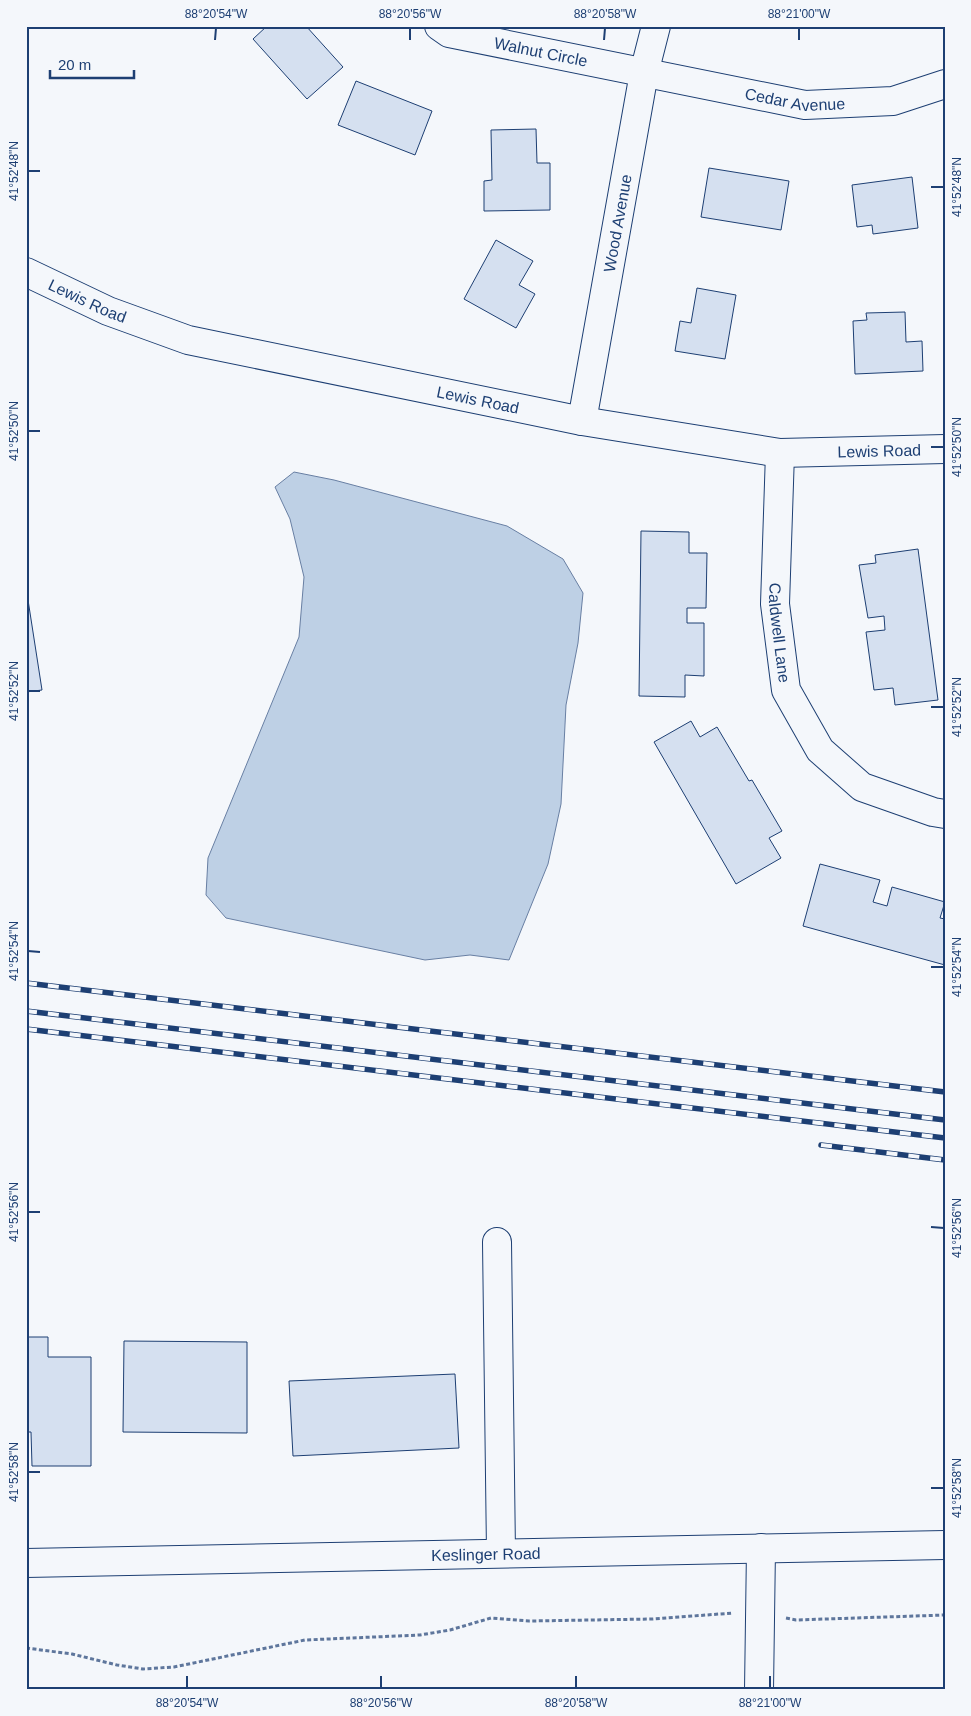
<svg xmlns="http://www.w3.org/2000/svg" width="971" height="1716" viewBox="0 0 971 1716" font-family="Arial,sans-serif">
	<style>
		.water { fill: #bed0e5; stroke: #687fa3 }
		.building { fill: #d5e0f0; stroke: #1d3f73 }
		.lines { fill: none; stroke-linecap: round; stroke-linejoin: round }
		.minor-casing { stroke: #1d3f73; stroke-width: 30 }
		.major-casing { stroke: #1d3f73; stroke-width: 30 }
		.path { stroke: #5e769c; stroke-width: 3; stroke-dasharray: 4 2.5; stroke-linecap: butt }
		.minor { stroke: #f4f7fb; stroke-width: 28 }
		.major { stroke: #f4f7fb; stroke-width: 28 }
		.rail-casing { stroke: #1d3f73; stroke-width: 5.5 }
		.rail { stroke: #f4f7fb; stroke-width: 4; stroke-dasharray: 11; stroke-linecap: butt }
		.ticks { fill: none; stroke: #1d3f73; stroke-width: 2 }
		.labels { text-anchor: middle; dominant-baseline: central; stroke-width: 4; stroke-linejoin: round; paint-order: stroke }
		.street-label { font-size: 16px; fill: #1d3f73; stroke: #f4f7fb }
		.neatline { fill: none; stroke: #1d3f73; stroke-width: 2 }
		.ticks-label { font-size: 12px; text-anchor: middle; fill: #1d3f73 }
	</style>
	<rect width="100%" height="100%" fill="#f4f7fb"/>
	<!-- water -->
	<path class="water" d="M294,472l40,8 173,46 56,33 20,34 -5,50 -12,62 -5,99 -13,60 -39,96 -39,-5 -45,5 -199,-42 -20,-23 2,-37 91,-221 5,-60 -14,-58 -15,-32z"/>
	<!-- building -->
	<g class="building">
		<path d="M267,26h39l37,41 -36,32 -54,-60z"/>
		<path d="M356,81l76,30 -17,44 -77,-30z"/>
		<path d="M536,129l1,34h13v47l-66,1v-30l8,-1 -1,-50z"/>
		<path d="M709,168l80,13 -8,49 -80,-13z"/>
		<path d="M912,177l6,51 -45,6 -1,-9 -15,2 -5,-42z"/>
		<path d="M496,240l37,21 -14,24 16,9 -19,34 -52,-29z"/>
		<path d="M697,288l39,7 -11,64 -50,-8 5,-30 11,2z"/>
		<path d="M905,312l1,30 16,-1 1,30 -68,3 -2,-53 14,-1 -1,-7z"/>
		<path d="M641,531l48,1v21h18l-1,55h-19v15h17v53l-19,-1v22l-46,-1z"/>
		<path d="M918,549l20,151 -43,5 -2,-17 -19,2 -8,-58 19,-2 -1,-14 -16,2 -9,-53 17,-2 -1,-8z"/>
		<path d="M26,587l16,103 -16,2z"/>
		<path d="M691,721l9,16 17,-10 32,54 3,-1 30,51 -13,7 12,20 -45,26 -82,-142z"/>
		<path d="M820,864l60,16 -7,22 14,4 5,-19 53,15 -5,16 5,1v46l-142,-39z"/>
		<path d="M26,1337h22v20h43v109h-59l-1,-34h-5z"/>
		<path d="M124,1341l123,1v91l-124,-1z"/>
		<path d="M455,1374l4,74 -166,8 -4,-75z"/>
	</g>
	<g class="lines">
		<defs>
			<g id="minor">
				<path id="s1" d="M439,26l10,7 356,72 88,-4 52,-17"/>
				<path id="s2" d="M26,272l82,39 80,29 394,81 198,32 165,-4"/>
				<path id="s3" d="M582,421l62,-348 12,-47"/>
				<path id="s4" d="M780,453l-5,151 11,86 34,60 42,37 71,25 12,2"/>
				<path d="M497,1242l4,311"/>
				<path d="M759,1690l2,-142"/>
			</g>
			<g id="major">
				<path id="s5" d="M26,1563l919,-18"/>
			</g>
		</defs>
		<!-- minor casing -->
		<use href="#minor" class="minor-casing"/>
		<!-- major casing -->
		<use href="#major" class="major-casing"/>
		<!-- path -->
		<g class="path">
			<path d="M786,1618l10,2 149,-5"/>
			<path d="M26,1648l46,6 45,11 26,4 31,-2 131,-27 115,-5 30,-5 41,-12 38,3 124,-2 80,-6"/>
		</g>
		<!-- minor -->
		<use href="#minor" class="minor"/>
		<!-- major -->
		<use href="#major" class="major"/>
		<defs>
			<g id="rail">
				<path d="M26,983l919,109"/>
				<path d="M26,1011l919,109"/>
				<path d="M26,1029l919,109"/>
				<path d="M821,1145l124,15"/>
			</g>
		</defs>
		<!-- rail casing -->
		<use href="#rail" class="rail-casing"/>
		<!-- rail -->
		<use href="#rail" class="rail"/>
	</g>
	<!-- ticks -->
	<path class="ticks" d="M215,40l1,-12M410,40v-12M604,40l1,-12M799,40v-12M28,171h12M931,187h13M28,431h12M931,447h13M28,691h12M931,707h13M28,951l12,1M931,967h13M28,1212h12M931,1227l13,1M28,1472h12M931,1488h13M187,1688v-12M381,1688v-12M576,1688v-12M770,1688v-12"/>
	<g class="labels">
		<!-- street labels -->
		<g class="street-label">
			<text stroke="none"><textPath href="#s1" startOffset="106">Walnut Circle</textPath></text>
			<text stroke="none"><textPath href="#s1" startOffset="365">Cedar Avenue</textPath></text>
			<text stroke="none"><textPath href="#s3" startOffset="201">Wood Avenue</textPath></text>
			<text stroke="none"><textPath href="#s2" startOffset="68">Lewis Road</textPath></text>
			<text stroke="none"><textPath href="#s2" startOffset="472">Lewis Road</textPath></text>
			<text stroke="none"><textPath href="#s2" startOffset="878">Lewis Road</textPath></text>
			<text stroke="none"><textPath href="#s4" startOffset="180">Caldwell Lane</textPath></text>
			<text stroke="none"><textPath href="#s5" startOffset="460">Keslinger Road</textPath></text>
		</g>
	</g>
	<!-- border -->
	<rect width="971" height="1716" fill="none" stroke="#f4f7fb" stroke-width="55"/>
	<!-- scale -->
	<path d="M50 70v8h84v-8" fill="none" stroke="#1d3f73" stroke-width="2.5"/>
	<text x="58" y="70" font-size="15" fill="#1d3f73" stroke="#f4f7fb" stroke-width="4" paint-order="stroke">20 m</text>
	<rect x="28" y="28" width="916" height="1660" class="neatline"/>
	<g class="ticks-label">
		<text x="216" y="18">88°20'54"W</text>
		<text x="410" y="18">88°20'56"W</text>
		<text x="605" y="18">88°20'58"W</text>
		<text x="799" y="18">88°21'00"W</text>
		<text transform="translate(14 171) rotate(-90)" y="4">41°52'48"N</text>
		<text transform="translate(957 187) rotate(-90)" y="4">41°52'48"N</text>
		<text transform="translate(14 431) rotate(-90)" y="4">41°52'50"N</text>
		<text transform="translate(957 447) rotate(-90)" y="4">41°52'50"N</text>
		<text transform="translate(14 691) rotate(-90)" y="4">41°52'52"N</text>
		<text transform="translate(957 707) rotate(-90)" y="4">41°52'52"N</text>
		<text transform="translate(14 951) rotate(-90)" y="4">41°52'54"N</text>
		<text transform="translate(957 967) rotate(-90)" y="4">41°52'54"N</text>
		<text transform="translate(14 1212) rotate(-90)" y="4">41°52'56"N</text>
		<text transform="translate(957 1228) rotate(-90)" y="4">41°52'56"N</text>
		<text transform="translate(14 1472) rotate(-90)" y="4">41°52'58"N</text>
		<text transform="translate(957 1488) rotate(-90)" y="4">41°52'58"N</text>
		<text x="187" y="1707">88°20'54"W</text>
		<text x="381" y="1707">88°20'56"W</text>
		<text x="576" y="1707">88°20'58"W</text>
		<text x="770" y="1707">88°21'00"W</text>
	</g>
</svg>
